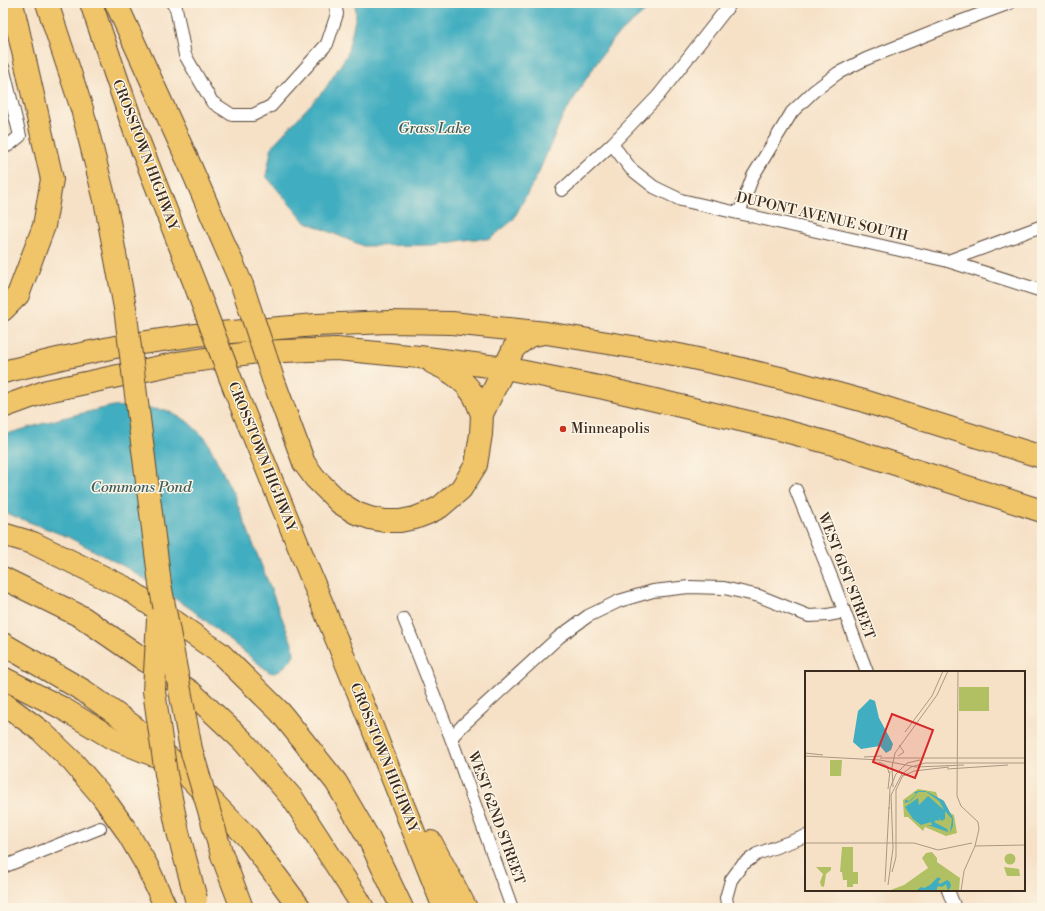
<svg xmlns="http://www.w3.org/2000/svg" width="1045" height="911" viewBox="0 0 1045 911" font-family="'Libre Bodoni',serif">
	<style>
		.water { fill: #41adc0; stroke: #3e6c6f }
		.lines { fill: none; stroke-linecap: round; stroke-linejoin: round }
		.street-casing { stroke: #574537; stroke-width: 14 }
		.highway-casing { stroke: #574537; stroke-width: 24 }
		.street { stroke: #fff; stroke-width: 12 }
		.highway { stroke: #f0c469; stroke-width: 22 }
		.highway-bridge-casing { stroke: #574537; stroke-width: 24; stroke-linecap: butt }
		.highway-bridge { stroke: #f0c469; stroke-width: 22 }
		.poi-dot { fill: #c8321e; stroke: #fcf5e5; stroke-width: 1.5 }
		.labels { text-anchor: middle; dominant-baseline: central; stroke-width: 3; stroke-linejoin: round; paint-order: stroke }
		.street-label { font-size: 14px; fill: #3b2a1e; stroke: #fcf5e5 }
		.poi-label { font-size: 14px; fill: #3b2a1e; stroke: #fcf5e5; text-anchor: start }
		.water-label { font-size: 15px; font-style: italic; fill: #3d5e5f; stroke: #fcf5e5 }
		.inset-road { fill: none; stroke: #ab9883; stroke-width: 1 }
		.view { fill: #d62828; fill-opacity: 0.15; stroke: #d62828; stroke-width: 2 }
		.inset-edge { fill: none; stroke: #3b2a1e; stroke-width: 2 }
	</style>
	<rect width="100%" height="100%" fill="#fcf5e5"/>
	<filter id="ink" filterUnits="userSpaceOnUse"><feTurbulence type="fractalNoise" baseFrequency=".025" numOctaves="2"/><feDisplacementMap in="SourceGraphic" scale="8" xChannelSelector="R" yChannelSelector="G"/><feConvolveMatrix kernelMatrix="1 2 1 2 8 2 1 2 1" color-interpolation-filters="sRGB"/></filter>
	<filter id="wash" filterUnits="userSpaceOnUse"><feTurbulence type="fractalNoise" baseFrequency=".012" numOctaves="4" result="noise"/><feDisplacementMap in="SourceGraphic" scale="16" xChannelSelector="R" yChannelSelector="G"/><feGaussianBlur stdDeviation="0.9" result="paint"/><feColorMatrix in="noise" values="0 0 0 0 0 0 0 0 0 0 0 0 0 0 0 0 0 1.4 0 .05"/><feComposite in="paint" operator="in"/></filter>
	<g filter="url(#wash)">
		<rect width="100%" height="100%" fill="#f6e1c7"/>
		<!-- water -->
		<g class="water">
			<path d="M355,3h300l-42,36 -27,40 -24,39 -24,56 -25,46 -23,19h-19l-38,6 -70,1 -59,-25 -38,-45 6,-30 53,-57 22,-34 9,-40z"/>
			<path d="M113,406l53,4 21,11 19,18 28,56 59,151 1,8 -3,6 -11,11 -6,2 -5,-1 -78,-63 -62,-40 -61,-32 -65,-25v-77l59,-17z"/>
		</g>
	</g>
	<g filter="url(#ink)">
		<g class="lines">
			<defs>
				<g id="street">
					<path d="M172,3l4,5 9,47 27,47 20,13h21l18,-9 56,-62 10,-30 -2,-11"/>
					<path d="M3,67l17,69 -11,9 -6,3"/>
					<path d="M612,144l19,25 23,18 27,13 267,61 94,30"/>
					<path d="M562,190l50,-46 46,-48 73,-93"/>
					<path d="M739,213l14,-37 39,-64 22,-21 24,-18 28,-14 85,-34 59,-22"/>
					<path d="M948,261l94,-35"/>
					<path d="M796,490l38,94 33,88"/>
					<path d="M404,619l47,119 61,170"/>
					<path d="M451,738l12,-13 96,-88 29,-21 31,-15 34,-10 36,-4 35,1 35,8 50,20 19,-1 16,-3"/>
					<path d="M3,867l97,-39"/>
					<path d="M948,890l7,18"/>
					<path d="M728,908l-2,-10 5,-18 11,-15 15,-11 49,-18"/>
				</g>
				<g id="highway">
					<path d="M47,3l35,106 23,91 20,108"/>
					<path d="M91,3l43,126 64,163"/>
					<path d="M116,3l73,160 53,122"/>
					<path d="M3,310l15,-15 26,-69 8,-47 -40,-176"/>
					<path d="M433,363c17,7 30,16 40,31 4,6 6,14 9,20"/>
					<path d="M3,372l59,-14 58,-12 76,-11 120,-10 73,-3 63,1 94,10 93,15 40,7 46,10 59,14 80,22 178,56"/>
					<path d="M273,379l31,84 11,15 25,25 16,10 14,5 15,3h15l15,-3 13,-5 12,-6 21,-18 15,-24 5,-31 1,-20 32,-66 15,-12 15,-3"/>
					<path d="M236,393l131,321 77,194"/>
					<path d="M3,407l44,-16 48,-10 83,-18 79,-11 80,-3 82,8 86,11 99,20 166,39 63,17 209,67"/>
					<path d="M3,534l30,9 95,46 92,64 60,59 56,70 32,55 34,71"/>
					<path d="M3,578l79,39 109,75 52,49 50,58 65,100 5,9"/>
					<path d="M3,644l81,47 49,35 45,40 70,72 52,70"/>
					<path d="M3,678l59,30 50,30 49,20"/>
					<path d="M3,703l38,28 31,30 30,35 24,34 21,36 19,42"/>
					<path d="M431,842l35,66"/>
					<path d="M222,855l20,53"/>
				</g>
			</defs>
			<!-- street casing -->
			<use href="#street" class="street-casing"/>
			<!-- highway casing -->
			<use href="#highway" class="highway-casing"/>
			<!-- street -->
			<use href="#street" class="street"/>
			<!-- highway -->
			<use href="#highway" class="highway"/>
			<defs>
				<g id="highway-bridge">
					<path d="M242,285l31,94"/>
					<path d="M198,292l38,101"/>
					<path d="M125,308l35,276 31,165 31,106"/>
					<path d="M158,619l-4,72 12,83 12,58 18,67"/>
				</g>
			</defs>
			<!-- highway-bridge casing -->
			<use href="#highway-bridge" class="highway-bridge-casing"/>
			<!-- highway-bridge -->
			<use href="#highway-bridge" class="highway-bridge"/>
		</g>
	</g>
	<!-- markers -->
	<circle class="poi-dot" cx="563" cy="429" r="4"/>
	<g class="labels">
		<!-- street labels -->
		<g class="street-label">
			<text transform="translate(145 155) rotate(69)">CROSSTOWN HIGHWAY</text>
			<text transform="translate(822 217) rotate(13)">DUPONT AVENUE SOUTH</text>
			<text transform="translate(262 457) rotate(68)">CROSSTOWN HIGHWAY</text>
			<text transform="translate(846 576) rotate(69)">WEST 61ST STREET</text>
			<text transform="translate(384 758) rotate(68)">CROSSTOWN HIGHWAY</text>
			<text transform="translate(496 818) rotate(70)">WEST 62ND STREET</text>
		</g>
		<!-- poi labels -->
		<g class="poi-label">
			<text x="571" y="429">Minneapolis</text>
		</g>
		<!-- water labels -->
		<g class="water-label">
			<text x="434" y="128">Grass Lake</text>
			<text x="141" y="487">Commons Pond</text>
		</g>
	</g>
	<!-- overview -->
	<g transform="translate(805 671)">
		<rect width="220" height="220" fill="#f6e1c7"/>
		<path d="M154,16h30v24h-30zM25,89h12l-1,16h-11zM113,118l18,3 2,6 5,2 2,10 9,5 3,18 -11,3 -21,-9 -2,4 -15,-14h-4l-1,-17zM37,176h11v25h5v12h-5v3h-6v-7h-4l-1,-8h-2zM127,181l5,6v4l23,16 -1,13h-71l16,-6 24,-17 -6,-10 4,-5zM199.5 188a5.5 5.5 0 1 1 11 0a5.5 5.5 0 1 1-11 0ZM11,196h15v3l-5,4 -2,13 -3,-1 -1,-4 3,-8zM199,196l15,2 1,7h-13z" fill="#b0c063"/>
		<path d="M65,28l5,2 4,17 14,26 -2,6 -5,3 -6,-7 -19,3 -8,-7 5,-31zM115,120l8,1 16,9 9,17v8l-3,7 2,-14 -7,-8v8l-4,2 -2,-3v3l-3,-1 -2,2 13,7 1,3 -20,-7h4l-1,-3 -10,3 -8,-6 -8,-12 13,-9 1,7 9,-9 16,14 -5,-9 -14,-10 -7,1 -7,9 -6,2v-3l5,1 6,-7 -2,-2zM133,206l3,2 -3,3 2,2 7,-4 3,2 1,4 -3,5 -2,-7 -4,3 -4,-1 -2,5h-20l5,-4 3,1 6,-3z" fill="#41adc0"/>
		<path class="inset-road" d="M153,0l-1,125 4,10 17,16 1,7 -4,17 -11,25 -3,20M100,61l27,-36 11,-25M0,82l18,2M0,85l75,4 36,7 48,-2M93,85l6,-4 -5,-7M59,86l18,-1M75,87h145M74,91l8,4 2,7M142,98l61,-4M98,105l11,-5 35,-4M88,116l-1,-20 3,-14 42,-58 11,-24M83,118l2,-18M84,138l1,-21 6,-14 11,-11 13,-3M0,172h109l24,7 34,-7M170,175l50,-1M87,201l4,-15v-67l7,-15M80,211l4,-75M83,214l5,-37 -2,-53 11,-21 9,-7 14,-4h100"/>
		<path class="view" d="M87,43l41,16 -18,48 -42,-16z"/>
		<rect width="220" height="220" class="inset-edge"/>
	</g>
	<!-- margin -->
	<rect width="1045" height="911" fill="none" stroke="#fcf5e5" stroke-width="16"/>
</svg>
